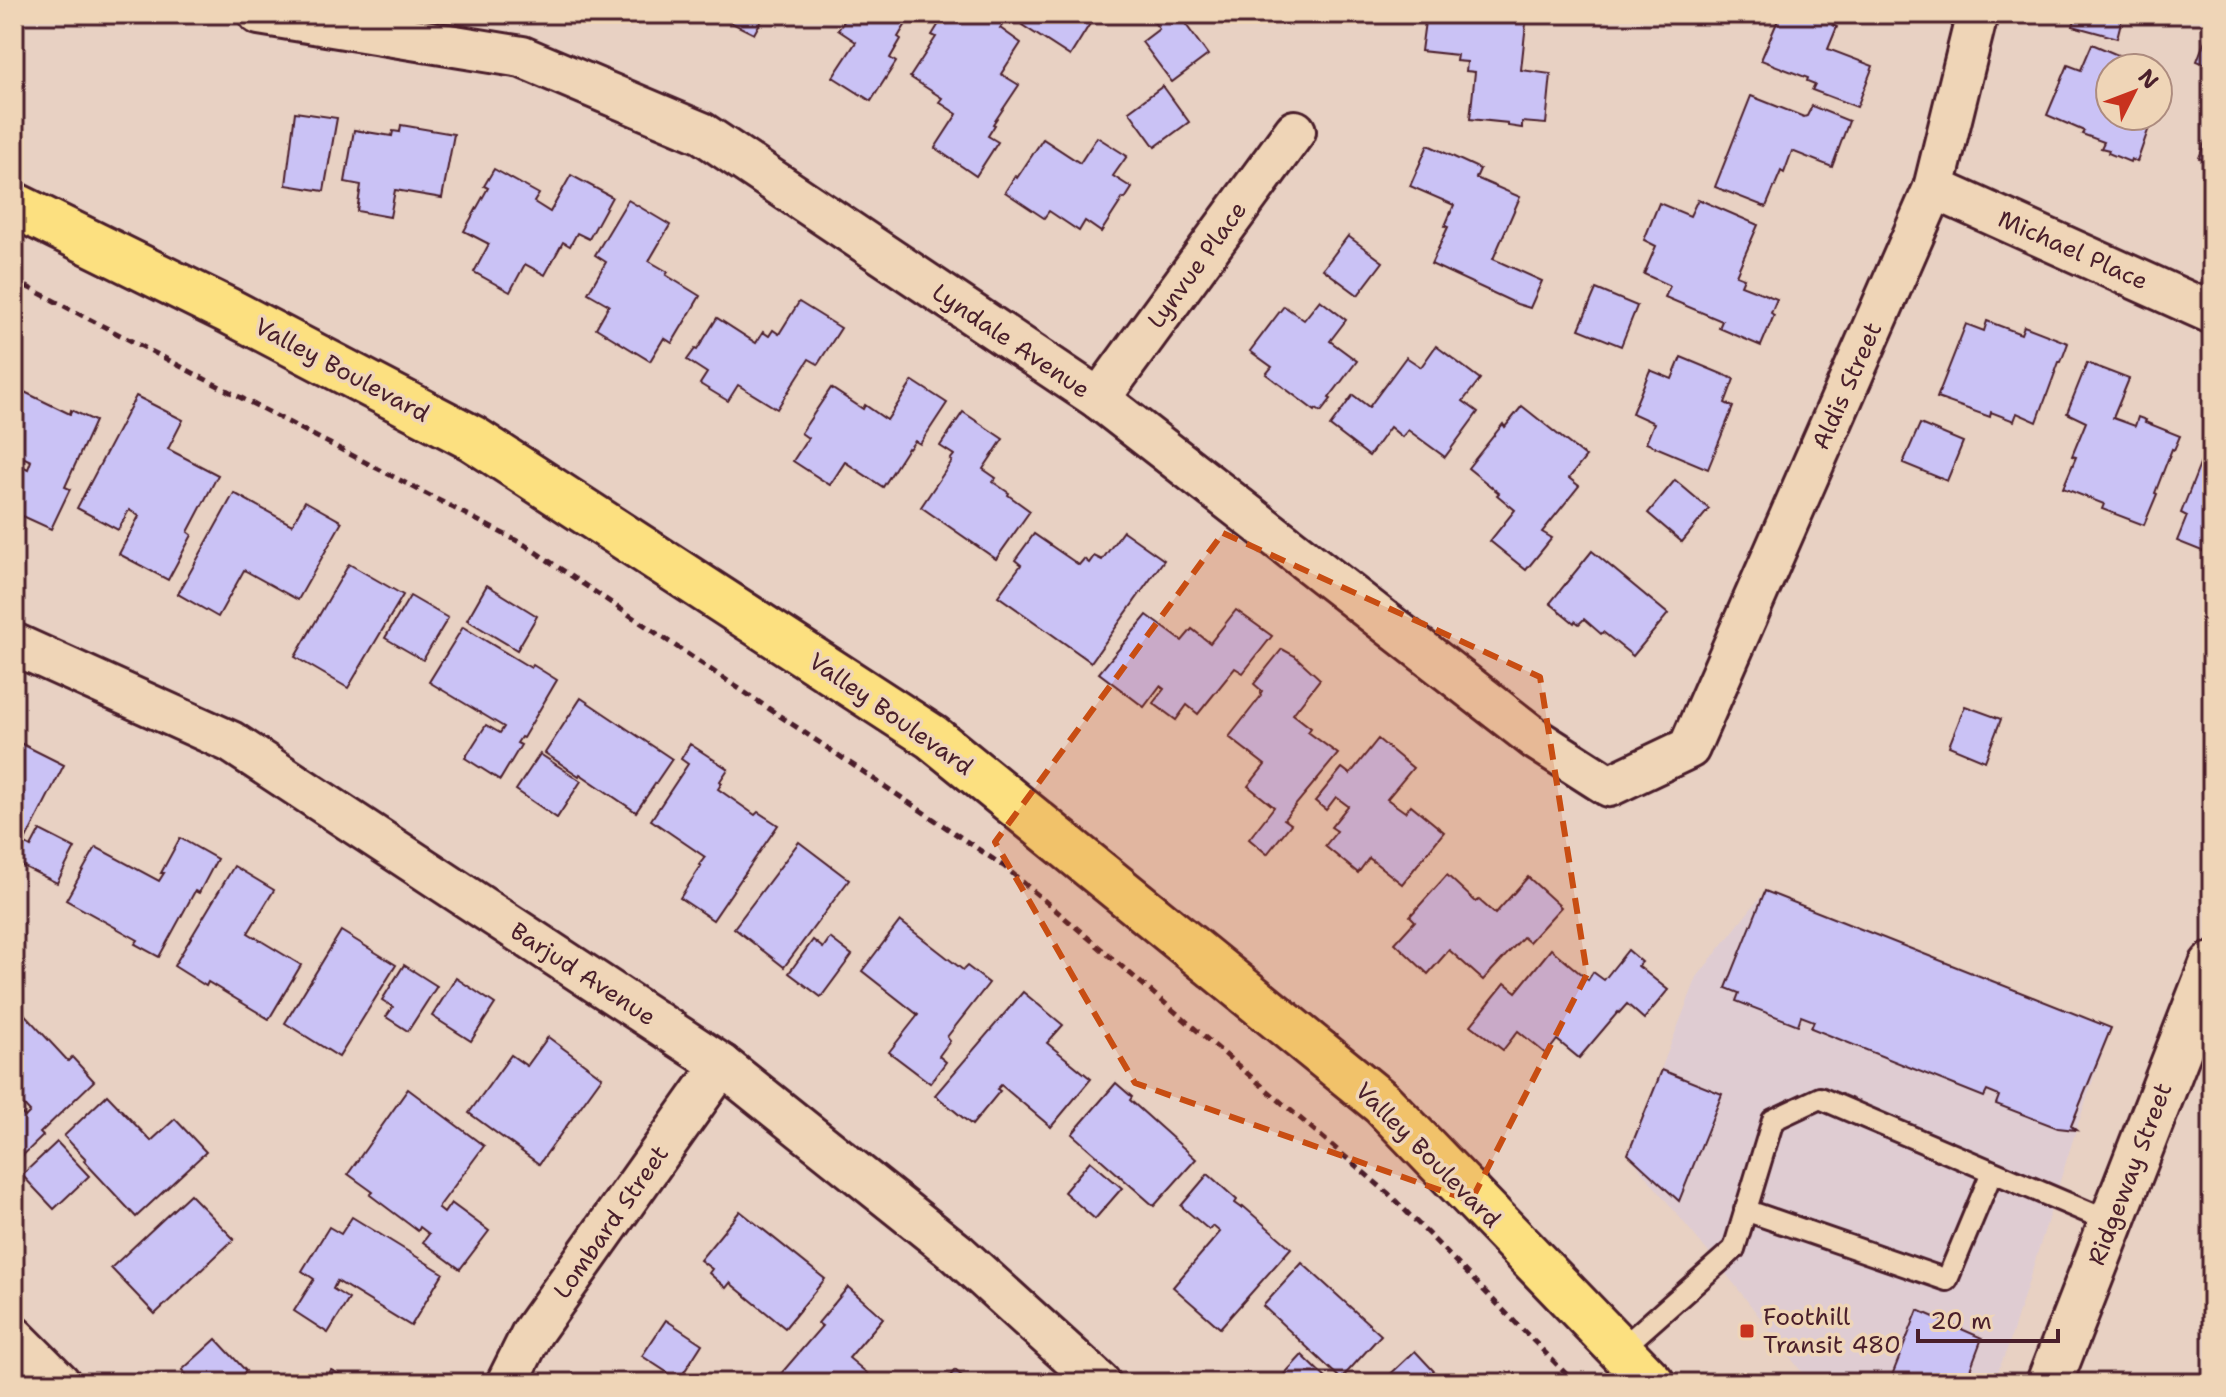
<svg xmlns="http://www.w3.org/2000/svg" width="2226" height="1397" viewBox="0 0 2226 1397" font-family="'Shantell Sans',sans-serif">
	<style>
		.built { fill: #dfccd2 }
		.building { fill: #cac2f5; stroke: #4a1f2b; stroke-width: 2 }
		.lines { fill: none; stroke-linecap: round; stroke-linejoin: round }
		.service-casing { stroke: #4a1f2b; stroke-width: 26 }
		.minor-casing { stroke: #4a1f2b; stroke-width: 46 }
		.tertiary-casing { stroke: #4a1f2b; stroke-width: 50 }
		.primary-casing { stroke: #4a1f2b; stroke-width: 50 }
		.path { stroke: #4a1f2b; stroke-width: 5; stroke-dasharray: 8 6; stroke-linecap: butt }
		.service { stroke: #efd5b7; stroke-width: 20 }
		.minor { stroke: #efd5b7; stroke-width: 40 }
		.tertiary { stroke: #efd5b7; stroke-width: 44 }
		.primary { stroke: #fce080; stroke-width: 44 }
		.marked { fill: #c84d12; fill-opacity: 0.2; stroke: #c84d12; stroke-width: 6; stroke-dasharray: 16 10; stroke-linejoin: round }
		.poi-dot { fill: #c8321e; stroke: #efd5b7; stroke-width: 3 }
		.labels { text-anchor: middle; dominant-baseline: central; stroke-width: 7; stroke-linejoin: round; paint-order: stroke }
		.street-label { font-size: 24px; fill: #4a1f2b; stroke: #efd5b7 }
		.poi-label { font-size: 24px; fill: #4a1f2b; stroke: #efd5b7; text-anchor: start }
	</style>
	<rect width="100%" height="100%" fill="#e8d1c3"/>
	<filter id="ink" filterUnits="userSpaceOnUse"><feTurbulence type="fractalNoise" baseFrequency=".0125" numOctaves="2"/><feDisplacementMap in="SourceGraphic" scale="16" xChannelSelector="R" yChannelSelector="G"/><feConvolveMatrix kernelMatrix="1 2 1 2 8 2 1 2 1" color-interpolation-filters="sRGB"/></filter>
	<g filter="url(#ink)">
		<!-- built -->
		<path class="built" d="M1765,891l346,137 -35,102 -68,217 -15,36h-183l-75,-98 -107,-131 69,-177z"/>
		<!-- building -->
		<g class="building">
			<path d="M714,14h51l-11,20z"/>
			<path d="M836,14h76l-14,23 3,2 -11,19 6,4 -25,39 -38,-24 23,-35 -18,-12 7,-10z"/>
			<path d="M945,14h54l8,5 -7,9 21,15 -20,31 18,11 -26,39 2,1 -7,11 10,6 -22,34 -41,-28 22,-34 -18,-12 3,-4 -32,-21 26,-40 -4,-2z"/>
			<path d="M1030,14h66l-26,42 -48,-31z"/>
			<path d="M1148,14h47l-11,8 24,33 -36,27 -30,-40 17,-13z"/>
			<path d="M1426,14h39v4l21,2 1,-6h40l-6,56 30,4 -5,50 -24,-2v6l-14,-2v-3l-38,-4 5,-47 -9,-1 1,-9 -11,-1 1,-6 -36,-4z"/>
			<path d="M1764,14h73l-4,11 4,2 -9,22 45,17 -16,41 -45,-17 3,-6 -8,-3 1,-3 -47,-18 17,-40z"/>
			<path d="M2077,14h46l-6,24 -44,-12z"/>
			<path d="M2212,22v45l-15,-6z"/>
			<path d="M2092,44l40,17 -3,7h-19v48h43l-16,46 -6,-3 -1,3 -22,-9 1,-3 -8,-2 3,-6 -22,-8 2,-3 -37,-16 21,-50 13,5z"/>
			<path d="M1163,86l26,36 -34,25 -26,-36z"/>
			<path d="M1751,96l53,21 3,-1 5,-10 37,15 -17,46 -40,-16 -8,22 -3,-2 -15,36 -51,-20z"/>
			<path d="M295,112l42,6 -13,73 -38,-6z"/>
			<path d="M2212,124v39l-13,-5z"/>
			<path d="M401,125l53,9 -12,64 -47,-8 -5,27 -33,-6 4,-26 -16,-3 9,-52 38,6 1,-5 7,1z"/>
			<path d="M1097,137l30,19 -14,20 19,12 -7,11 -2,-1 -22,34 -16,-11 -6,10 -30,-20 -5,7 -39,-26 10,-16 2,2 26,-39 37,24z"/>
			<path d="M1428,145l52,24 -4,9 44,19 -27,62 49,22 -12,27 -13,-4 -86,-40 17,-37 -3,-1 9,-21 -44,-19z"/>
			<path d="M494,169l45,25 -5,8 16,10 21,-37 41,22 -23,42 -12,-6 -7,13 -7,-4 -18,33 -20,-11 -15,28 -36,-20 15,-28 -25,-13 24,-43 -4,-2z"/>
			<path d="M1698,199l60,26 -22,50 8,3 -3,7 36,14 -6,14 3,2 -13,31 -42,-18 3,-7 -57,-24 5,-11 -26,-12 12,-28 -12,-6 15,-37 31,13z"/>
			<path d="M628,200l42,25 -21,36 19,11 -2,3 34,21 -28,47 -8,-5 -14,23 -54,-33 13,-23 -21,-12 18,-31 -11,-7z"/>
			<path d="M1348,236l35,26 -25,33 -35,-26z"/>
			<path d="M1596,289l41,17 -16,40 -42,-17z"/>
			<path d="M1320,300l26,20 -16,21 27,20 -28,37 2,1 -10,13 -5,-3 -1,2 -49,-37 6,-7 -22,-16 34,-45 20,14z"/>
			<path d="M799,302l42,26 -23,36 -9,-5 -32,50 -39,-24 -10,16 -28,-17 7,-11 -20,-13 8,-11 2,1 20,-32 39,25 7,-11 6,4 4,-6 6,4z"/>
			<path d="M1987,321l34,13 3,-8 44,17 -7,19h-2l-22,60 -20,-9 -3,8 -23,-9 -1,5 -53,-19 29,-74 18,7z"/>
			<path d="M1436,346l44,33 -17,22 15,11 -33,45 -37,-27 -6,7 -12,-10 -21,29 -39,-30 23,-31 16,12 37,-50 15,10z"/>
			<path d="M1681,357l53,22 -9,24 8,4 -25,62 -62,-26 8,-20 -22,-10 18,-43 22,9z"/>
			<path d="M2087,363l42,16 -16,39 22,8 3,-9 8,3 -1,2 35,14 -6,14 -2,-1 -17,44 2,1 -13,31 -42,-16 2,-5 -41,-16 13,-31 -4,-1 14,-34 -19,-9z"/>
			<path d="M913,381l34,22 -27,41 -5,-3 -6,8 -1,-1 -25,39 -38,-25 -15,23 -37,-24 15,-23 -7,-5 30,-45 32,21 2,-4 22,15z"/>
			<path d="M14,387l56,27 1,-4 24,11 -30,66 5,2 -19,40 -37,-17v-24l10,-21 4,2 3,-8 -17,-8z"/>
			<path d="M136,396l47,24 -15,29 50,26 -30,57 4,3 -24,45 -49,-26 20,-38 -10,-6 -11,20 -41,-22z"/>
			<path d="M1522,406l64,51 -17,21 10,8 -37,46 10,6 -26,32 -36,-29 25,-31 -18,-15 2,-2 -31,-25 35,-44 2,3z"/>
			<path d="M963,412l40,27 -20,30 13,9 -3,4 16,11 -1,2 22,16 -34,48 -75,-52 31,-46 -2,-1 4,-5 -14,-9z"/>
			<path d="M1920,424l43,18 -16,39 -44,-18z"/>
			<path d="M2201,462l11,5v88l-35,-14 10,-25 -6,-3z"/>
			<path d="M1675,480l34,29 -27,33 -34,-29z"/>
			<path d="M234,493l58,32 13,-24 37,21 -44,78 -54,-30 -26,47 -40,-23z"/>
			<path d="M1123,531l41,29 -73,102 -93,-66 23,-31 -6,-5 19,-26 45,31 5,-6 5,4 5,-7 8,4z"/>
			<path d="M1592,551l76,63 -35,42 -30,-24 -2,2 -17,-15 -5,5 -4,-3 -1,2 -24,-20z"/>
			<path d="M349,564l54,31 -55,93 -53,-31z"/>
			<path d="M487,585l50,31 -20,34 -50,-30z"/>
			<path d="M410,596l38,22 -25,42 -38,-22z"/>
			<path d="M1236,610l36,26 -29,37 -8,-5 -37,46 -11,-9 -11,15 -23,-17 11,-14 -4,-3 -16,21 -45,-34 48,-58 35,26 10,-12 18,14z"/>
			<path d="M463,627l68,41 2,-3 24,15 -34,58 -2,-1 -4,6 4,2 -21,35 -35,-22 21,-33 14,8 4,-6 -75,-45z"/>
			<path d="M1282,649l13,7 25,23 -27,35 18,14 -3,4 30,22 -54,65 7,5 -24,30 -18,-15 25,-32 -26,-21 17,-21 -36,-28 32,-41 -1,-2 2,-3 -8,-7z"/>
			<path d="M581,698l91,61 -36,53 -56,-38 -1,2 -34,-23z"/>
			<path d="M1965,706l36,13 -16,42 -36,-15z"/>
			<path d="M1378,739l35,29 -26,31 18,13 6,-7 33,27 -42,52 -33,-26 -11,15 -33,-27 12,-15 -6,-4 17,-21 -12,-9 -10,13 -11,-9 27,-33 8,6z"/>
			<path d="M14,740l50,25 -40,78 7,4 9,-17 35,18 -18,35 -43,-21z"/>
			<path d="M690,744l38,25 -8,12 2,2 -4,6 37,26 3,-3 20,13 -65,95 -33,-22 21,-32 -2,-1 6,-8 -54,-37 37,-56 -7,-5z"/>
			<path d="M540,754l41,27 -24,37 -41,-28z"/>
			<path d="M180,838l37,21 -18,34 -4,-2 -36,66 -24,-13 3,-4 -72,-40 30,-53 63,34 5,-8h-3z"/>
			<path d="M799,842l50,38 -65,87 -50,-39z"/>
			<path d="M234,866l40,24 -26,43 53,32 -32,54 -61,-37 -2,4 -32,-20z"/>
			<path d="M1447,875l29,27 3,-2 16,14 33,-37 33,30 -32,35 -6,-5 -40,43 -34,-30 -21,24 -33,-31 20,-22 -5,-5z"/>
			<path d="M1765,891l346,137 -40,98 5,4 -18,-2 -62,-24 3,-8 -12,-5 -3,6 -173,-69 3,-7 -13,-5 -3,9 -62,-24 3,-8 -13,-5z"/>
			<path d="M900,921l63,49 4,-4 22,17 -42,54 3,4 -11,15 7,6 -16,21 -41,-31 29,-37 -56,-44z"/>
			<path d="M341,931l55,34 -57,92 -54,-34z"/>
			<path d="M830,938l22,17 -31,42 -32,-24 24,-33 10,8z"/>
			<path d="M1551,949l37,31 5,-8 11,8 24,-30 14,12 -4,4 30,24 -24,29 -17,-15 -8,9 -1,-1 -39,46 -22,-18 -11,14 -28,-23 -15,19 -32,-25 34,-42 11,9z"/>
			<path d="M404,965l33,21 -29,45 -22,-14 7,-10 -11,-7z"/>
			<path d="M456,978l39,26 -24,37 -39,-25z"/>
			<path d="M1023,992l40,33 -16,18 44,36 -40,48 -50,-42 -4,4 3,2 -28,34 -37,-30z"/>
			<path d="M16,1005l52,56 4,-4 22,24 -54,52 3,3 -29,28v-58l11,11 5,-5 -16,-17v-88z"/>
			<path d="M548,1037l54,40 -63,87 -70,-51 42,-58 16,11z"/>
			<path d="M1662,1070l60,24 -43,107 -51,-47z"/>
			<path d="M1116,1083l16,14 -2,3 66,59 -42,47 -82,-72z"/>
			<path d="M408,1089l76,57 -46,62 6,5 7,-10 38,28 -29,38 -37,-27 6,-8 -9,-7 -2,4 -48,-36 3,-3 -25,-18z"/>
			<path d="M107,1095l44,46 24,-22 31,33 -70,65 -52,-56 2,-2 -22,-23z"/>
			<path d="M57,1142l32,34 -35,33 -32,-34z"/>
			<path d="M1090,1161l32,27 -27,31 -31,-27z"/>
			<path d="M1208,1174l29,26 -2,3 7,5 1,-2 48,42 -71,80 -47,-41 47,-55 -7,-6 -4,4 -28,-24z"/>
			<path d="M190,1194l44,45 -79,75 -44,-46z"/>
			<path d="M740,1211l85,68 -40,49 -55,-45 -4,5 -17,-15 3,-4 -12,-9z"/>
			<path d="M352,1217l91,56 -32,53 -74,-45 -4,8 16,10 -21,34 -34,-22 20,-32 -12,-8 27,-44 12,7z"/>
			<path d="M1302,1263l79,72 -40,44 -78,-73z"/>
			<path d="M848,1287l35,31 -34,40 30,25h-106l49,-57 -4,-3z"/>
			<path d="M1918,1310l64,28 -17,45h-76z"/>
			<path d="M666,1320l36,24 -23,36 -37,-24z"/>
			<path d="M216,1339l30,32 -13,12h-39l-12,-13z"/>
			<path d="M1415,1351l30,32h-64z"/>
			<path d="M1302,1355l29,28h-55z"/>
			<path d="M331,1370l24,13h-31z"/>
			<path d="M955,1370l15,13h-26z"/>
		</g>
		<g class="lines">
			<defs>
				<g id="service">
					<path d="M1745,1210l202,70 45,-108"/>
					<path d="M1620,1350l114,-101 39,-129 47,-22 291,124"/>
				</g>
				<g id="minor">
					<path d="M259,14l263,43 180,76 397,266 438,341 72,46 80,-38 245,-560 43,-174"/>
					<path d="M1934,188l278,125"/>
					<path d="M1099,399l196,-268"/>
					<path d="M14,644l217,98 491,323 235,188 143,130"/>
					<path d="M14,1337l46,46"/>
					<path d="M507,1383l25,-50 190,-268"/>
				</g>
				<path id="tertiary" d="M2049,1383l163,-418"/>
				<path id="primary" d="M14,205l213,105 245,128 460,299 450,366 270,280"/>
			</defs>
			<!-- service casing -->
			<use href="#service" class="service-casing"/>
			<!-- minor casing -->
			<use href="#minor" class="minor-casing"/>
			<!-- tertiary casing -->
			<use href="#tertiary" class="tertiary-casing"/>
			<!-- primary casing -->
			<use href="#primary" class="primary-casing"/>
			<!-- path -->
			<path class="path" d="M14,280l511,265 480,322 384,327 186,189"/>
			<!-- service -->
			<use href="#service" class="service"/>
			<!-- minor -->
			<use href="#minor" class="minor"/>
			<!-- tertiary -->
			<use href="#tertiary" class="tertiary"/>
			<!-- primary -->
			<use href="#primary" class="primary"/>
		</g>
	</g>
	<!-- marked area -->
	<path class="marked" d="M1223,533l317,144 47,297 -116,227 -336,-118 -140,-241z"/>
	<!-- markers -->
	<rect class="poi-dot" x="1739" y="1323" width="16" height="16" rx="4"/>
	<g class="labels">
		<!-- street labels -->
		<g class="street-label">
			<text transform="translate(2073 250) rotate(24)">Michael Place</text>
			<text transform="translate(1197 265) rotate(-54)">Lynvue Place</text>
			<text transform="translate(1011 341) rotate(34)">Lyndale Avenue</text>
			<text transform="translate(342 370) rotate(28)">Valley Boulevard</text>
			<text transform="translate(1847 386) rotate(-66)">Aldis Street</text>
			<text transform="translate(891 714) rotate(35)">Valley Boulevard</text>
			<text transform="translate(583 974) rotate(33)">Barjud Avenue</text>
			<text transform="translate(1428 1155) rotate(45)">Valley Boulevard</text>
			<text transform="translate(2130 1174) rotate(-69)">Ridgeway Street</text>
			<text transform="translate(611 1222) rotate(-55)">Lombard Street</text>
		</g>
		<!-- poi labels -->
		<g class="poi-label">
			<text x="1763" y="1317">Foothill<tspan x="1763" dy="28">Transit 480</tspan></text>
		</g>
	</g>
	<!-- margin -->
	<rect width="2226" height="1397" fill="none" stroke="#efd5b7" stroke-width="48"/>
	<rect x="24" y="24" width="2178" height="1349" fill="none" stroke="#4a1f2b" stroke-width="3" filter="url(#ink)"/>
	<!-- north arrow -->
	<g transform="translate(2134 92) rotate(48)"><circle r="38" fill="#efd5b7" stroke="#ad8c7f" stroke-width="2"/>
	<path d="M0-6L14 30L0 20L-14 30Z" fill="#c8321e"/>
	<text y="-12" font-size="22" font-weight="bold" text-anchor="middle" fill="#4a1f2b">N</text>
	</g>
	<!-- scale -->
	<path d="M1918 1329v12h140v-12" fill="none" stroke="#4a1f2b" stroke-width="4"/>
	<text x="1930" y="1329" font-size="24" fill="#4a1f2b" stroke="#efd5b7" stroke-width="6" paint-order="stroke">20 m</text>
</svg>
